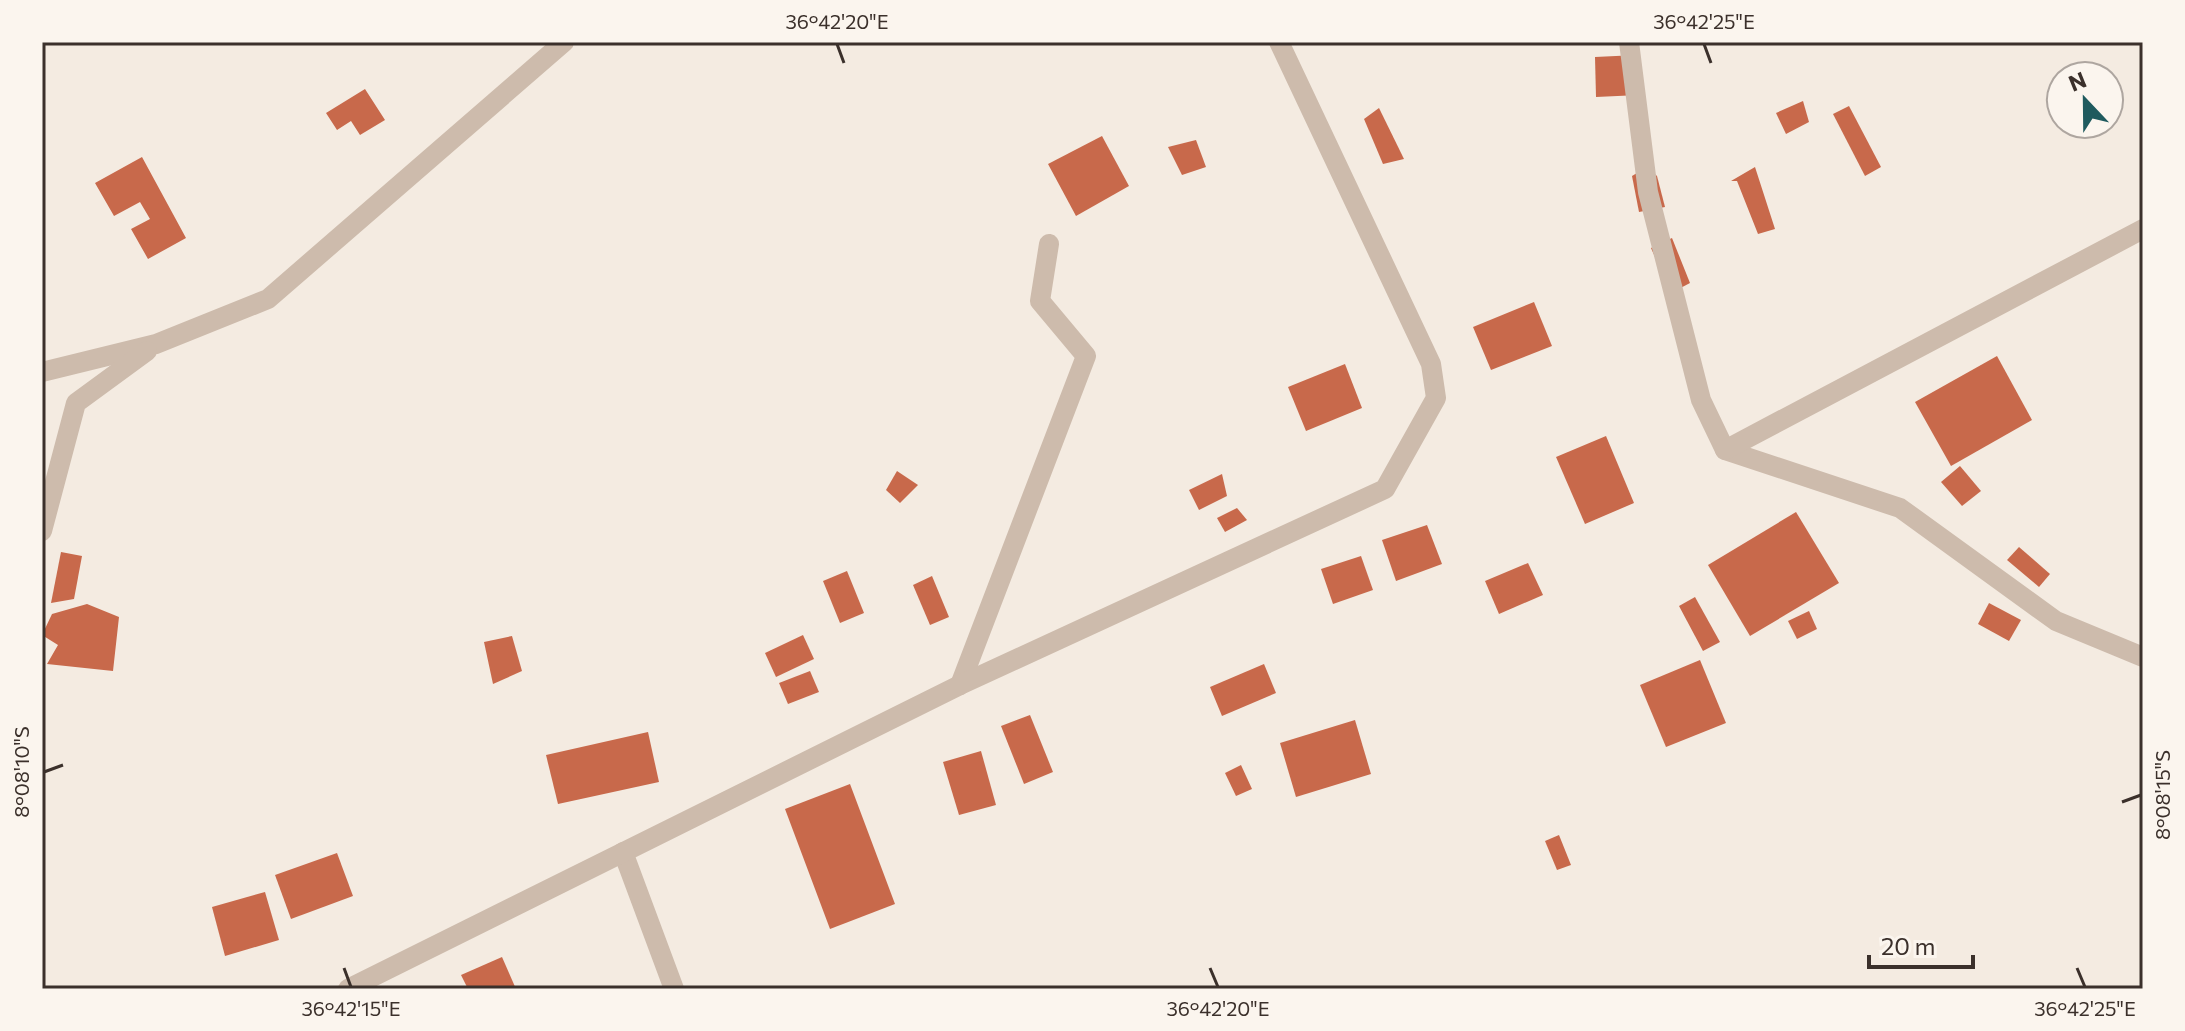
<svg xmlns="http://www.w3.org/2000/svg" width="2185" height="1031" viewBox="0 0 2185 1031" font-family="Commissioner,sans-serif">
	<style>
		.building { fill: #c8694b }
		.lines { fill: none; stroke-linecap: round; stroke-linejoin: round }
		.minor { stroke: #cdbbac; stroke-width: 20 }
		.ticks { fill: none; stroke: #3b302b; stroke-width: 3 }
		.neatline { fill: none; stroke: #3b302b; stroke-width: 3 }
		.ticks-label { font-size: 20px; text-anchor: middle; fill: #3b302b }
	</style>
	<rect width="100%" height="100%" fill="#f4ebe1"/>
	<!-- building -->
	<g class="building">
		<path d="M1637,55l2,40 -43,2 -1,-40z"/>
		<path d="M365,89l20,31 -25,15 -9,-14 -14,9 -11,-17z"/>
		<path d="M1803,101l6,21 -23,12 -10,-21z"/>
		<path d="M1849,106l32,61 -16,9 -32,-62z"/>
		<path d="M1379,108l25,51 -21,5 -19,-45z"/>
		<path d="M1102,136l27,50 -53,30 -28,-52z"/>
		<path d="M1196,140l10,27 -24,8 -14,-28z"/>
		<path d="M142,157l44,81 -38,21 -17,-30 19,-10 -10,-17 -26,14 -19,-33z"/>
		<path d="M1647,167l10,9 8,31 -26,5 -7,-36z"/>
		<path d="M1755,167l20,62 -17,5 -21,-53h-6z"/>
		<path d="M1672,238l18,45 -19,10 -20,-45z"/>
		<path d="M1534,302l18,44 -61,24 -18,-43z"/>
		<path d="M1997,356l35,64 -81,46 -36,-64z"/>
		<path d="M1345,364l17,44 -56,23 -18,-44z"/>
		<path d="M1606,436l28,67 -49,21 -29,-67z"/>
		<path d="M1960,466l21,25 -19,15 -21,-24z"/>
		<path d="M897,471l21,14 -18,18 -14,-13z"/>
		<path d="M1222,474l5,22 -28,14 -10,-20z"/>
		<path d="M1237,508l10,12 -22,12 -8,-14z"/>
		<path d="M1796,512l43,71 -89,53 -42,-71z"/>
		<path d="M1427,525l15,39 -46,17 -14,-41z"/>
		<path d="M2019,547l31,27 -11,13 -32,-27z"/>
		<path d="M61,552l21,4 -8,43 -23,4z"/>
		<path d="M1361,556l12,34 -40,14 -12,-35z"/>
		<path d="M1528,563l15,32 -44,19 -14,-33z"/>
		<path d="M847,571l17,42 -24,10 -17,-42z"/>
		<path d="M932,576l17,41 -19,8 -17,-40z"/>
		<path d="M1695,597l25,45 -17,9 -24,-45z"/>
		<path d="M1989,603l32,17 -12,21 -31,-17z"/>
		<path d="M87,604l32,13 -6,54 -66,-7 11,-19 -16,-10 10,-21z"/>
		<path d="M1809,611l8,18 -20,10 -9,-18z"/>
		<path d="M803,635l11,24 -38,18 -11,-24z"/>
		<path d="M512,636l10,35 -29,13 -9,-42z"/>
		<path d="M1700,660l26,63 -60,24 -26,-62z"/>
		<path d="M1264,664l12,29 -54,23 -12,-29z"/>
		<path d="M810,671l9,21 -31,12 -9,-21z"/>
		<path d="M1030,715l23,57 -29,12 -23,-58z"/>
		<path d="M1355,720l16,54 -75,23 -16,-54z"/>
		<path d="M648,732l11,50 -101,22 -12,-49z"/>
		<path d="M981,751l15,54 -37,10 -16,-53z"/>
		<path d="M1241,765l11,24 -16,7 -11,-23z"/>
		<path d="M850,784l45,120 -65,25 -45,-120z"/>
		<path d="M1559,835l12,30 -14,5 -12,-29z"/>
		<path d="M337,853l16,43 -62,23 -16,-44z"/>
		<path d="M265,892l14,48 -54,16 -13,-49z"/>
		<path d="M502,957l14,32h-48l-7,-14z"/>
	</g>
	<g class="lines">
		<!-- minor -->
		<g class="minor">
			<path d="M1629,42l19,150 53,208 24,50 175,58 156,113 87,36"/>
			<path d="M42,372l114,-28 112,-45 296,-257"/>
			<path d="M1725,450l418,-221"/>
			<path d="M42,531l34,-128 71,-52"/>
			<path d="M960,685l126,-329 -46,-55 9,-57"/>
			<path d="M623,852l51,137"/>
			<path d="M348,989l612,-304 425,-196 51,-91 -5,-34 -152,-322"/>
		</g>
	</g>
	<!-- ticks -->
	<path class="ticks" d="M837,44l7,19M1704,44l7,19M44,772l19,-7M2122,802l19,-7M344,968l7,19M1210,968l8,19M2077,968l8,19"/>
	<!-- border -->
	<rect width="2185" height="1031" fill="none" stroke="#fbf5ee" stroke-width="88"/>
	<!-- north arrow -->
	<g transform="translate(2085 100) rotate(338)"><circle r="38" fill="#fbf5ee" stroke="#aea6a0" stroke-width="2"/>
	<path d="M0-6L14 30L0 20L-14 30Z" fill="#1f5a5e"/>
	<text y="-12" font-size="22" font-weight="bold" text-anchor="middle" fill="#3b302b">N</text>
	</g>
	<!-- scale -->
	<path d="M1869 955v12h104v-12" fill="none" stroke="#3b302b" stroke-width="4"/>
	<text x="1881" y="955" font-size="24" fill="#3b302b" stroke="#fbf5ee" stroke-width="6" paint-order="stroke">20 m</text>
	<rect x="44" y="44" width="2097" height="943" class="neatline"/>
	<g class="ticks-label">
		<text x="837" y="29">36°42'20"E</text>
		<text x="1704" y="29">36°42'25"E</text>
		<text transform="translate(22 772) rotate(-90)" y="7">8°08'10"S</text>
		<text transform="translate(2163 795) rotate(-90)" y="7">8°08'15"S</text>
		<text x="351" y="1016">36°42'15"E</text>
		<text x="1218" y="1016">36°42'20"E</text>
		<text x="2085" y="1016">36°42'25"E</text>
	</g>
</svg>
